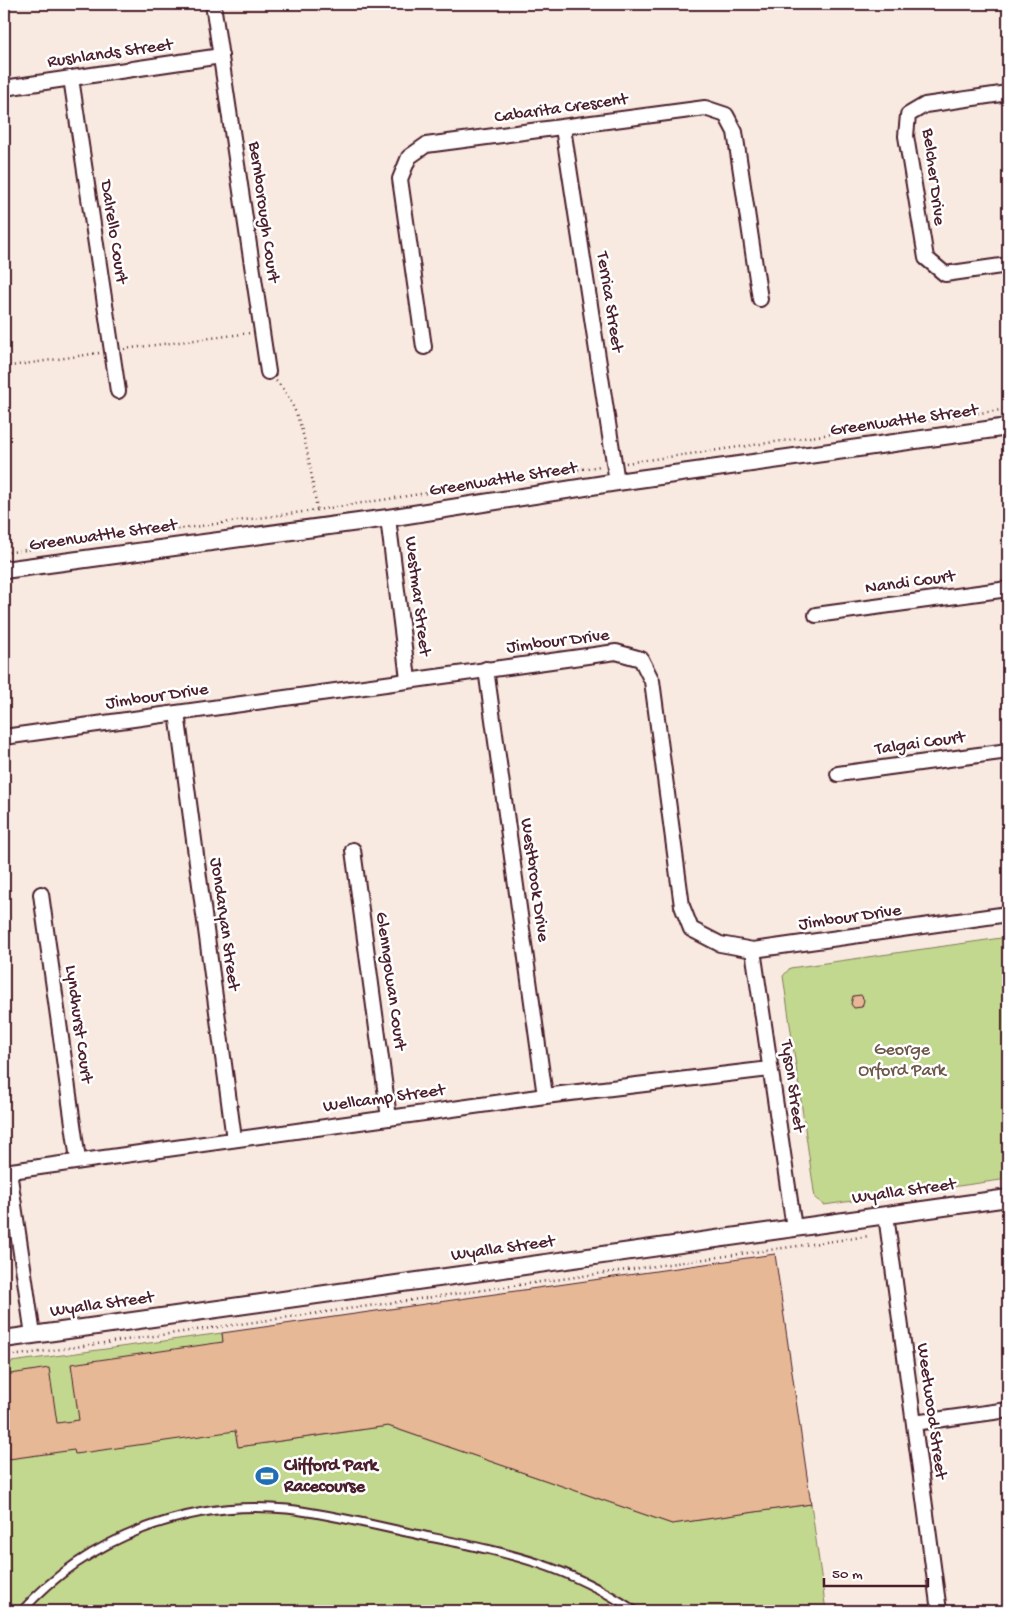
<svg xmlns="http://www.w3.org/2000/svg" width="1012" height="1615" viewBox="0 0 1012 1615" font-family="'Gochi Hand',sans-serif">
	<style>
		.green { fill: #c2d88e; stroke: #867c5c }
		.building { fill: #e6b896; stroke: #4a1f2b }
		.lines { fill: none; stroke-linecap: round; stroke-linejoin: round }
		.service-casing { stroke: #4a1f2b; stroke-width: 11 }
		.minor-casing { stroke: #4a1f2b; stroke-width: 18 }
		.tertiary-casing { stroke: #4a1f2b; stroke-width: 20 }
		.path { stroke: #4a1f2b; stroke-width: 2.5; stroke-dasharray: 1 4; stroke-linecap: butt }
		.service { stroke: #fff; stroke-width: 7 }
		.minor { stroke: #fff; stroke-width: 14 }
		.tertiary { stroke: #fff; stroke-width: 16 }
		.labels { text-anchor: middle; dominant-baseline: central; stroke-width: 5; stroke-linejoin: round; paint-order: stroke }
		.street-label { font-size: 18px; fill: #4a1f2b; stroke: #fff }
		.park-label { font-size: 18px; fill: #6e5649; stroke: #fff }
		.poi-label { font-size: 18px; font-weight: bold; fill: #4a1f2b; stroke: #fff; text-anchor: start }
	</style>
	<rect width="100%" height="100%" fill="#f8eae0"/>
	<filter id="ink" filterUnits="userSpaceOnUse"><feTurbulence type="fractalNoise" baseFrequency=".02" numOctaves="2"/><feDisplacementMap in="SourceGraphic" scale="10" xChannelSelector="R" yChannelSelector="G"/><feConvolveMatrix kernelMatrix="1 2 1 2 8 2 1 2 1" color-interpolation-filters="sRGB"/></filter>
	<g filter="url(#ink)">
		<!-- green -->
		<g class="green">
			<path d="M1008,937v242l-184,26 -9,-7 -32,-222 7,-8z"/>
			<path d="M222,1333l16,114 150,-21 284,98 139,-20 15,107h-822v-248z"/>
		</g>
		<!-- building -->
		<g class="building">
			<path d="M861,995l3,5 -2,7 -8,1 -3,-4 2,-8z"/>
			<path d="M775,1254l36,250 -139,20 -284,-98 -150,21 -3,-16 -160,23 -1,-4 -65,9 -5,-33v-51l45,-7 8,55 22,-3 -8,-56 152,-22 -1,-9z"/>
		</g>
		<g class="lines">
			<defs>
				<path id="service" d="M22,1611c65,-73 167,-112 265,-102 44,5 89,17 133,26 83,17 142,27 215,76"/>
				<g id="minor">
					<path d="M213,4l55,368"/>
					<path d="M71,78l47,313"/>
					<path d="M4,88l217,-32"/>
					<path d="M1008,93l-83,12 -17,10 -2,21 20,122 19,16 63,-9"/>
					<path d="M563,128l54,354"/>
					<path d="M424,347l-24,-168 9,-22 17,-12 279,-37 21,7 9,17 25,167"/>
					<path d="M388,518l20,161"/>
					<path d="M816,615l192,-26"/>
					<path d="M486,669l59,427"/>
					<path d="M177,713l57,426"/>
					<path d="M4,737l612,-85 25,7 11,22 30,225 9,23 29,15 33,6 255,-36"/>
					<path d="M838,774l170,-23"/>
					<path d="M353,850l36,268"/>
					<path d="M41,894l37,266"/>
					<path d="M753,950l41,278"/>
					<path d="M9,1171l24,164"/>
					<path d="M4,1172l541,-76 225,-27"/>
					<path d="M886,1215l53,396"/>
					<path d="M914,1423l94,-13"/>
				</g>
				<g id="tertiary">
					<path d="M4,570l384,-52 229,-36 391,-55"/>
					<path d="M4,1339l1004,-141"/>
				</g>
			</defs>
			<!-- service casing -->
			<use href="#service" class="service-casing"/>
			<!-- minor casing -->
			<use href="#minor" class="minor-casing"/>
			<!-- tertiary casing -->
			<use href="#tertiary" class="tertiary-casing"/>
			<!-- path -->
			<g class="path">
				<path d="M124,349l126,-16"/>
				<path d="M4,367l95,-14"/>
				<path d="M276,381c29,29 34,89 41,128"/>
				<path d="M626,463l382,-54"/>
				<path d="M4,553l313,-43 284,-44"/>
				<path d="M4,1357l865,-121"/>
			</g>
			<!-- service -->
			<use href="#service" class="service"/>
			<!-- minor -->
			<use href="#minor" class="minor"/>
			<!-- tertiary -->
			<use href="#tertiary" class="tertiary"/>
		</g>
	</g>
	<!-- icons -->
	<defs>
		<symbol id="stadium-bare" viewBox="-9 -9 18 18"><path d="M0-5a6.5 5 0 1 0 0 10a6.5 5 0 1 0 0-10ZM-3.5-1.8h7v3.6h-7Z" fill="#1f6fb2" stroke="#fff" stroke-width="2.5" paint-order="stroke"/></symbol>
	</defs>
	<g fill-rule="evenodd">
		<use href="#stadium-bare" x="251" y="1460" width="32" height="32"/>
	</g>
	<g class="labels">
		<!-- street labels -->
		<g class="street-label">
			<text transform="translate(110 54) rotate(-8)">Rushlands Street</text>
			<text transform="translate(561 109) rotate(-8)">Cabarita Crescent</text>
			<text transform="translate(933 177) rotate(83)">Belcher Drive</text>
			<text transform="translate(263 212) rotate(82)">Bernborough Court</text>
			<text transform="translate(113 232) rotate(81)">Dalrello Court</text>
			<text transform="translate(609 302) rotate(81)">Terrica Street</text>
			<text transform="translate(904 421) rotate(-8)">Greenwattle Street</text>
			<text transform="translate(503 480) rotate(-9)">Greenwattle Street</text>
			<text transform="translate(103 536) rotate(-8)">Greenwattle Street</text>
			<text transform="translate(910 583) rotate(-8)">Nandi Court</text>
			<text transform="translate(417 596) rotate(83)">Westmar Street</text>
			<text transform="translate(558 642) rotate(-7)">Jimbour Drive</text>
			<text transform="translate(157 697) rotate(-8)">Jimbour Drive</text>
			<text transform="translate(920 744) rotate(-8)">Talgai Court</text>
			<text transform="translate(534 880) rotate(82)">Westbrook Drive</text>
			<text transform="translate(850 918) rotate(-8)">Jimbour Drive</text>
			<text transform="translate(224 924) rotate(82)">Jondaryan Street</text>
			<text transform="translate(390 981) rotate(82)">Glenngowan Court</text>
			<text transform="translate(78 1024) rotate(82)">Lyndhurst Court</text>
			<text transform="translate(792 1086) rotate(82)">Tyson Street</text>
			<text transform="translate(384 1099) rotate(-8)">Wellcamp Street</text>
			<text transform="translate(904 1192) rotate(-8)">Wyalla Street</text>
			<text transform="translate(503 1249) rotate(-8)">Wyalla Street</text>
			<text transform="translate(102 1305) rotate(-8)">Wyalla Street</text>
			<text transform="translate(931 1411) rotate(82)">Weetwood Street</text>
		</g>
		<!-- park labels -->
		<g class="park-label">
			<text x="902" y="1050">George<tspan x="902" dy="21">Orford Park</tspan></text>
		</g>
		<!-- poi labels -->
		<g class="poi-label">
			<text x="284" y="1466">Clifford Park<tspan x="284" dy="21">Racecourse</tspan></text>
		</g>
	</g>
	<!-- margin -->
	<rect width="1012" height="1615" fill="none" stroke="#fff" stroke-width="20"/>
	<rect x="10" y="10" width="992" height="1595" fill="none" stroke="#4a1f2b" stroke-width="2" filter="url(#ink)"/>
	<!-- scale -->
	<path d="M824 1578v8h104v-8" fill="none" stroke="#4a1f2b" stroke-width="2.5"/>
	<text x="832" y="1578" font-size="15" fill="#4a1f2b" stroke="#ffffff" stroke-width="4" paint-order="stroke">50 m</text>
</svg>
